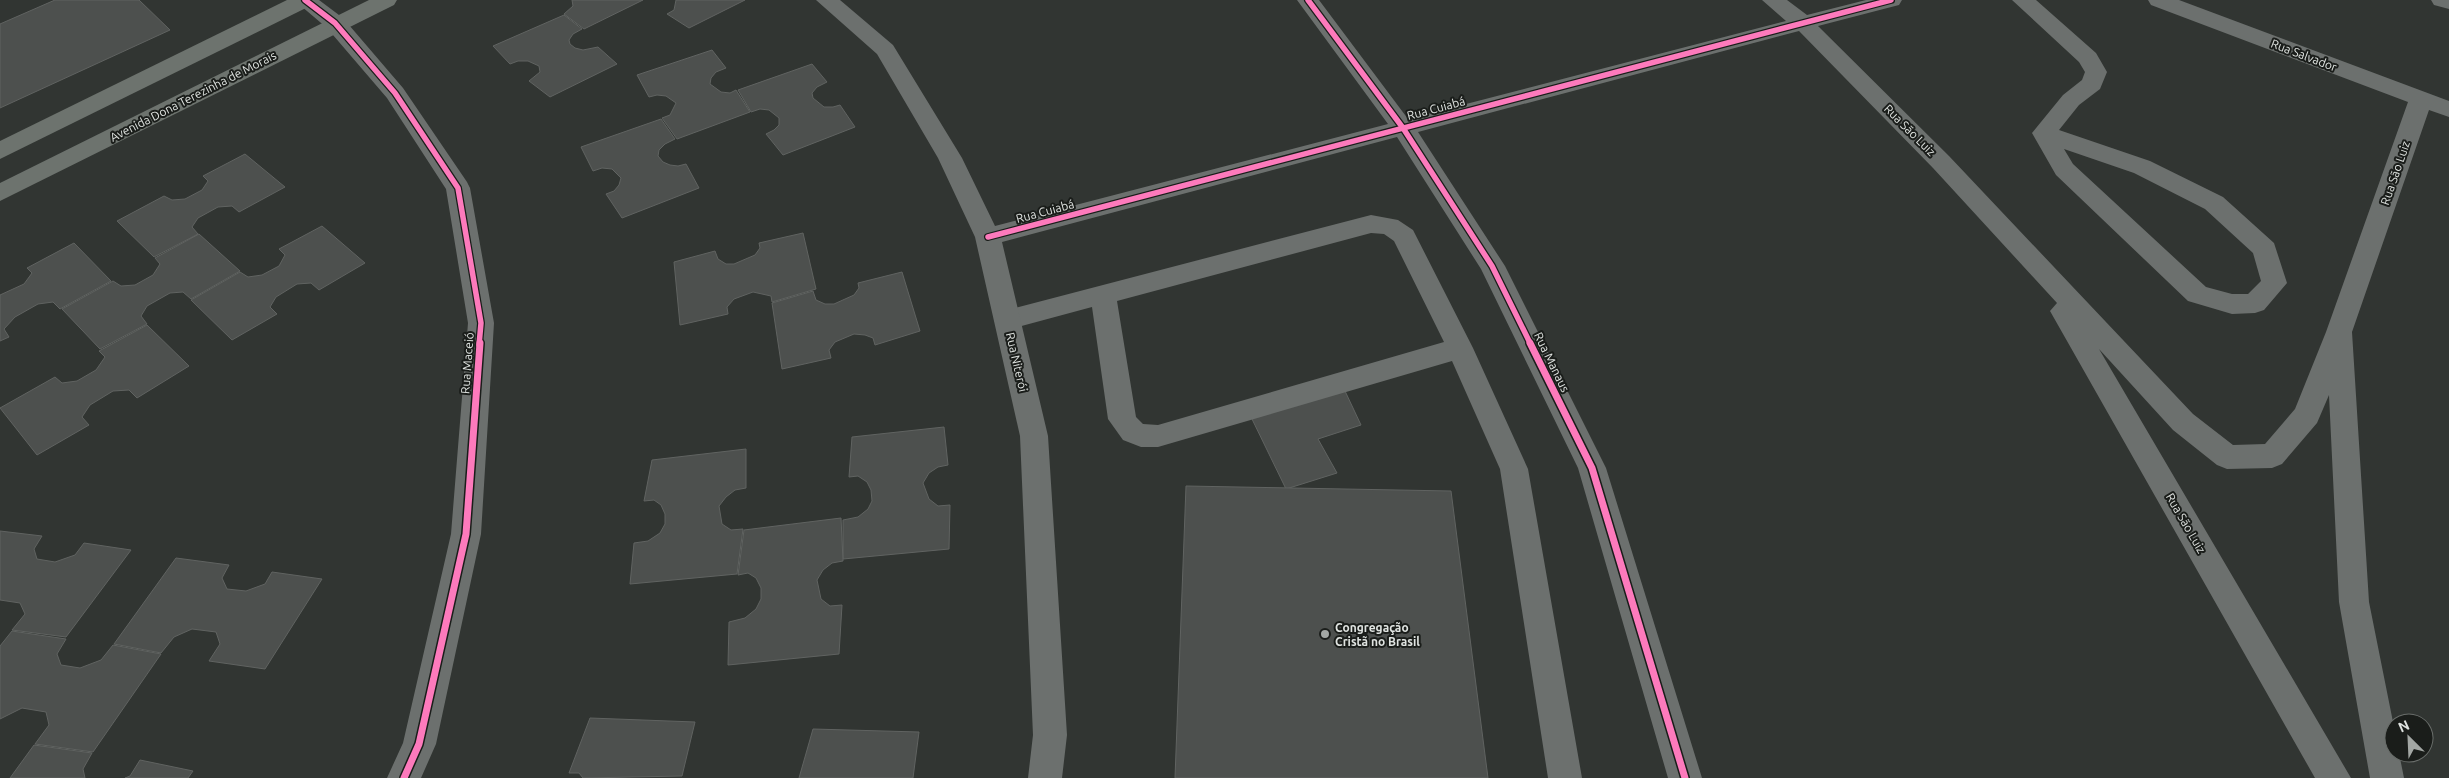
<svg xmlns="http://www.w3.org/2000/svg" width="2449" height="778" viewBox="0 0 2449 778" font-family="Ubuntu,sans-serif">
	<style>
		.building { fill: #4d504e; stroke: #606361 }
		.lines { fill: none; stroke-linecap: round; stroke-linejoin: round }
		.lane { fill: #6c706e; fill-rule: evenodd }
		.street { fill: #6c706e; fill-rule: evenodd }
		.secondary { fill: #6d736e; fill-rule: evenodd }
		.cycleway-far1-casing { stroke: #1a1d1a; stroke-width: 8 }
		.cycleway-casing { stroke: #1a1d1a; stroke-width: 10 }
		.cycleway-far1 { stroke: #fd7abc; stroke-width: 5.5 }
		.cycleway { stroke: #fd7abc; stroke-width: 7 }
		.poi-dot { fill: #a3a7a4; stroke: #1a1d1a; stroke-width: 2 }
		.labels { text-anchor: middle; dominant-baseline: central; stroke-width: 4; stroke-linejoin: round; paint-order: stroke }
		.street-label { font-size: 12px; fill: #e0e4e1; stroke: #1a1d1a }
		.poi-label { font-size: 12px; font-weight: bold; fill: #e0e4e1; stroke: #1a1d1a; text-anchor: start }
	</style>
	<rect width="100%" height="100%" fill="#313532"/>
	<!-- building -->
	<g class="building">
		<path d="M55,0h84l31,30 -170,78v-84z"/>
		<path d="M572,0h71l-59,29 -20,-15 9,-8z"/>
		<path d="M676,0h69l-56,28 -22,-14 7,-4z"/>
		<path d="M564,15l18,14 -9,5 -4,6 1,4 5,4 8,2 15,-3 19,17 -67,33 -21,-16 11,-9 -1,-6 -11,-5h-10l-8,3 -17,-18z"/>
		<path d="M712,50l14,18 -10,4 -5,6 -1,6 11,8 9,1 6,-3 14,22 -73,27 -15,-21 8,-3 6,-12 -10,-7 -9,-1 -8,2 -12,-22z"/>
		<path d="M812,64l15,18 -10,5 -5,6 1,5 11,9h9l7,-2 15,22 -72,28 -17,-21 8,-4 5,-5v-7l-10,-8 -9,-1 -9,3 -13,-22z"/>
		<path d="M661,119l14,20 -10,5 -6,6 -1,6 5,6 7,3 8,1 8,-2 13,24 -77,30 -16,-24 8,-3 5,-6 2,-7 -9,-9 -10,-1 -9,3 -12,-24z"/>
		<path d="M245,154l40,33 -46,25 -7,-6 -14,1 -20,11 -6,9 6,7 -44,23 -37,-36 47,-25 8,4 13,-1 17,-9 6,-9 -5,-5z"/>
		<path d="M322,226l43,37 -46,27 -8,-7 -14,1 -21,13 -6,10 7,7 -45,26 -41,-40 49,-28 8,5 14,-2 17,-9 6,-11 -6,-6z"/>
		<path d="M803,233l13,56 -44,13 -1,-6 -18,-4 -19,7 -7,8 1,7 -48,11 -6,-63 41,-11 3,8 8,5h8l21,-9 5,-7 -1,-5z"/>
		<path d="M199,234l41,37 -49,28 -8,-7 -13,1 -23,13 -6,10 6,8 -47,25 -38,-40 51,-28 8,5 14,-1 18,-10 7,-11 -5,-6z"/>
		<path d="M74,243l37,38 -51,28 -7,-7 -15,2 -23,13 -11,12 5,8 -9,4v-46l24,-11 8,-11 -5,-5z"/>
		<path d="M902,272l18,59 -45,14 -2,-7 -8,-3 -11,-1 -19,8 -6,8 2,8 -49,11 -10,-66 41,-12 3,9 9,4h9l20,-9 5,-7 -1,-5z"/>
		<path d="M147,325l42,41 -52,32 -8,-8 -16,1 -23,14 -8,12 7,8 -52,30 -37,-47 55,-31 7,6 15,-2 19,-11 9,-13 -6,-6z"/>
		<path d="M1345,391l16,34 -43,14 19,34 -51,16 -35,-72z"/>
		<path d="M944,427l4,38 -10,2 -9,6 -6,10 6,16 9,7 12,-1 -1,44 -106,10v-39l15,-3 10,-8 4,-8 -1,-11 -4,-8 -9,-6 -9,1 3,-40z"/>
		<path d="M746,449v39l-11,2 -9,7 -7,9 3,18 9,6 12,-1 -6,45 -107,10 4,-41 14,-2 12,-8 5,-9v-10l-4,-9 -7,-5 -10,1 8,-41z"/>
		<path d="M1186,486l265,5 37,287h-313z"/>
		<path d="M841,518l2,43 -11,2 -9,7 -6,10 4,19 9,7 12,-1 -3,49 -111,11 1,-43 16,-4 11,-9 5,-10v-11l-5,-10 -8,-5 -10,2 6,-45z"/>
		<path d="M0,531l42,5 -8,13 3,10 18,3 20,-7 9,-12 47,7 -65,87 -54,-7 13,-16 -5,-11 -20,-3z"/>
		<path d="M176,558l53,7 -7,13 5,11 19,2 19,-7 7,-12 50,7 -57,90 -56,-8 11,-17 -4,-12 -24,-3 -18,8 -13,16 -47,-9z"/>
		<path d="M12,631l54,8 -9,15 4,11 19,3 21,-8 12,-15 48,9 -68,98 -58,-8 14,-19 -3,-13 -24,-4 -22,11v-73z"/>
		<path d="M590,718l105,4 -13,54 -99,2 -4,-5h-10z"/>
		<path d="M813,729l106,3 -6,46h-114z"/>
		<path d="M34,745l58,8 -9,16 2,9h-75z"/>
		<path d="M140,760l53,11 -5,7h-63l5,-2z"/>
	</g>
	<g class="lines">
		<!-- lane -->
		<g class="lane">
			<path d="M2012,0h24l60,53 11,19 -7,17 -21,16 -20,25 91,31 73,36 51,46 13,40 -23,27 -9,3 -23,1 -44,-13 -132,-126 -24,-42 31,-38 19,-15 3,-8 -6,-10zM2064,149l70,24 71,36 48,44 8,28 -13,13h-16l-26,-7 -133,-123z"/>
			<path d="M2431,0h18v9l-15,-4z"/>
			<path d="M1371,215l27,5 15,10 60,118 55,121 54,309h-34l-48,-309 -48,-108 -294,86h-17l-18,-7 -15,-21 -16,-112 -85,23 -9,-3 -4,-7 4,-7 9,-3zM1371,233l13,1 10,7 50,101 -286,83 -15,-1 -7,-7 -19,-116z"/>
		</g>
		<!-- street -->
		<g class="street">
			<path d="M294,0h25l24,18 60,70 64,94 3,6 24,135 -13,211 -45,210 -15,34h-34l16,-35 48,-209 17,-211 -22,-134 -59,-91 -60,-70z"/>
			<path d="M816,0h24l53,45 69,113 33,68 393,-102 -91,-124h22l89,119 378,-98 -24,-21h25l20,15 59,-15h36l-3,5 -81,21 131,130 244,258 40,31 32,-1 30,-35 31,-77 82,-230 -257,-97 -3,-5h31l270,101v16l-20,-7 -77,222 17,270 25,125v26h5l5,25h-34l-31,-176 -10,-207 -12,28 -35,41 -10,4 -45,1 -10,-4 -44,-35 -74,-81 252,429h-36l-265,-467 7,-8 -124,-135 -134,-137 -381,101 87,134 101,202 96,310h-34l-90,-310 -97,-199 -84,-132 -395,105 46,194 19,299 -5,43h-34l5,-43 -13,-299 -45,-199 -37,-79 -61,-104z"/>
		</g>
		<!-- secondary -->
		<g class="secondary">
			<path d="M287,0h28l-3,5 -312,154v-18z"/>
			<path d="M369,0h28l-3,5 -394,196v-18z"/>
		</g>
		<defs>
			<g id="cycleway-far1">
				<path d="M305,0l30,23 60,70 63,95 23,135 -2,22"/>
				<path d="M1308,0l95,128 89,138 39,79"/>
				<path d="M988,237l903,-237"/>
			</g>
			<g id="cycleway">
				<path d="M1530,343l62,125 93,310"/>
				<path d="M404,778l15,-34 47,-210 14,-191"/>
			</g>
		</defs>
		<!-- cycleway-far1 casing -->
		<use href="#cycleway-far1" class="cycleway-far1-casing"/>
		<!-- cycleway casing -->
		<use href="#cycleway" class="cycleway-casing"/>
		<!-- cycleway-far1 -->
		<use href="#cycleway-far1" class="cycleway-far1"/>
		<!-- cycleway -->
		<use href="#cycleway" class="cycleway"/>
	</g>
	<!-- markers -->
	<circle class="poi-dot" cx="1325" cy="634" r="5"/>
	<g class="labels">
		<!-- street labels -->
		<g class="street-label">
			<text transform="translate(2304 55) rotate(21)">Rua Salvador</text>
			<text transform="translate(193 96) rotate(-27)">Avenida Dona Terezinha de Morais</text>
			<text transform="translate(1436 108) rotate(-15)">Rua Cuiabá</text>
			<text transform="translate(1910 130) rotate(45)">Rua São Luiz</text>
			<text transform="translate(2395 173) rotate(-71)">Rua São Luiz</text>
			<text transform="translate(1045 211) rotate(-15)">Rua Cuiabá</text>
			<text transform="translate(1017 362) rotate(77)">Rua Niterói</text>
			<text transform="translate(1552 362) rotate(64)">Rua Manaus</text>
			<text transform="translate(467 363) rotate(-86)">Rua Maceió</text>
			<text transform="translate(2186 523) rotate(60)">Rua São Luiz</text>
		</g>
		<!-- poi labels -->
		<g class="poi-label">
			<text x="1335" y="627">Congregação<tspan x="1335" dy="14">Cristã no Brasil</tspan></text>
		</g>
	</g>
	<!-- north arrow -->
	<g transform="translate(2409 738) rotate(336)"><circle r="24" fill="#1a1d1a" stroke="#696d6a"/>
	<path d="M0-4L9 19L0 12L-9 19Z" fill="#a3a7a4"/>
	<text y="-8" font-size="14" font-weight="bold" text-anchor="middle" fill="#e0e4e1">N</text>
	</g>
</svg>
